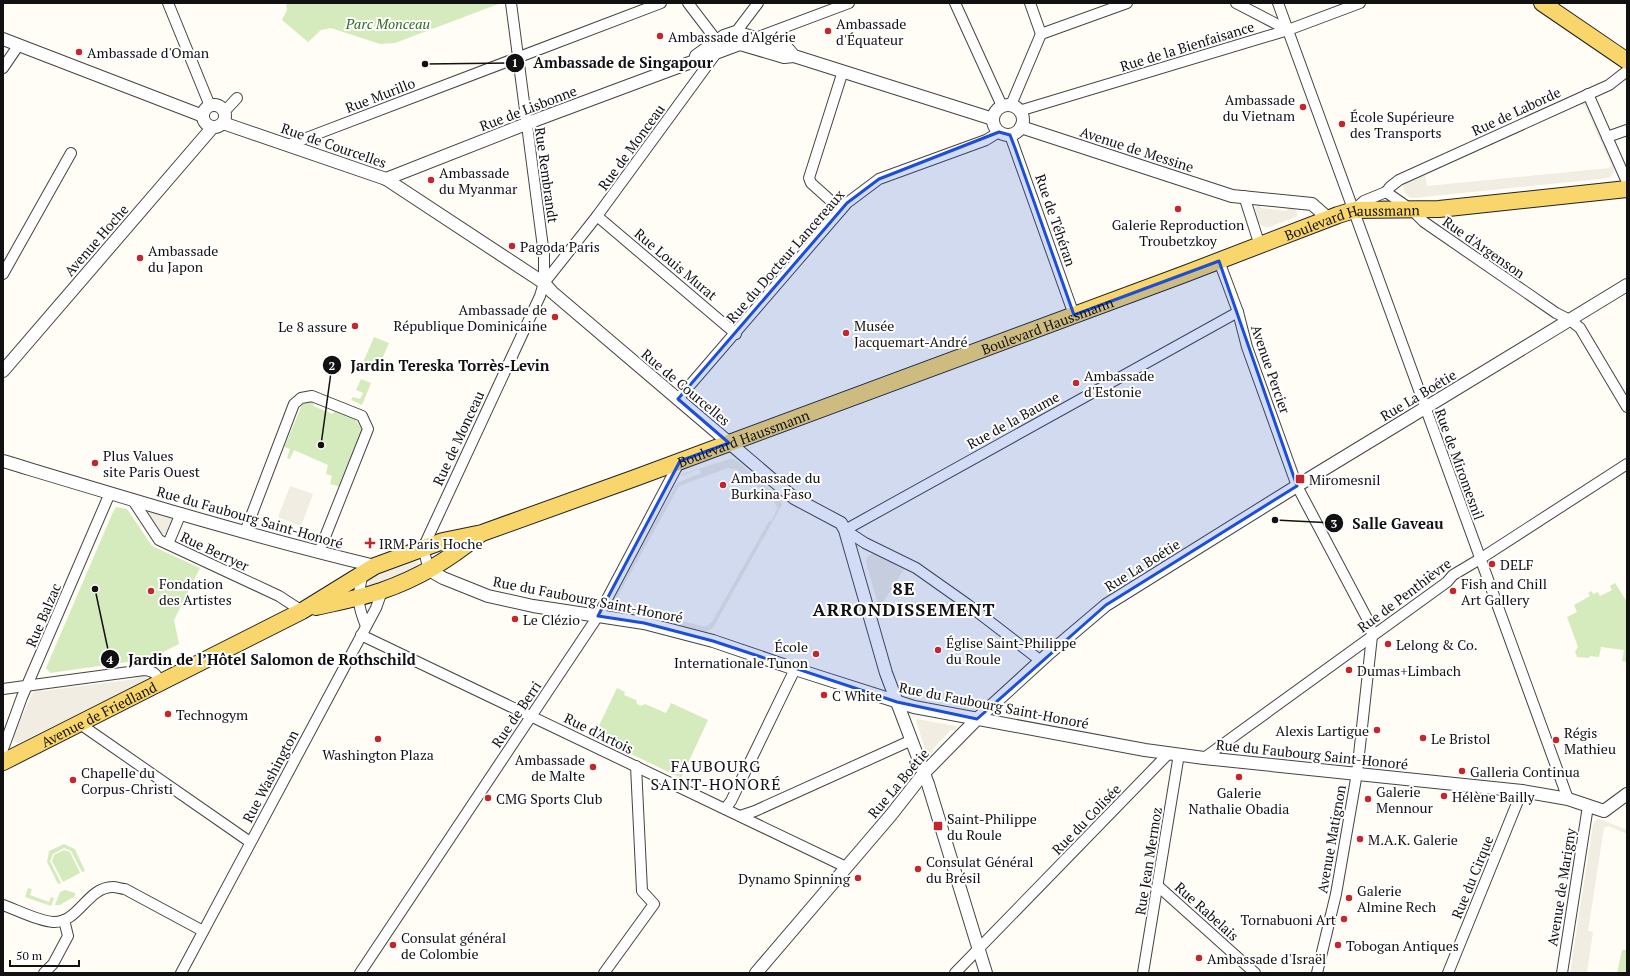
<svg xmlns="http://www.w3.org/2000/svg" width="1630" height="976" viewBox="0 0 1630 976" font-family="'PT Serif',serif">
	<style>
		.green { fill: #d5ebbd }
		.plaza { fill: #f1ede2; fill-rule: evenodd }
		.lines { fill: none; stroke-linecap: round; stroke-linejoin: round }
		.minor-casing { stroke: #444; stroke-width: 12 }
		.tertiary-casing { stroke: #444; stroke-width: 14 }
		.primary-casing { stroke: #222; stroke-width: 18 }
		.minor { stroke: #fff; stroke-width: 10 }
		.tertiary { stroke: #fff; stroke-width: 12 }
		.primary { stroke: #f9d66b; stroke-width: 16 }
		.marked { fill: #1d4ed8; fill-opacity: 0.2; stroke: #1d4ed8; stroke-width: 3; stroke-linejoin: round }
		.poi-dot { fill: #c4262e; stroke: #fff; stroke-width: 1.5 }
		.labels { text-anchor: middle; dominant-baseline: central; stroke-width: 4; stroke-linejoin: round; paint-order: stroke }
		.park-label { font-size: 14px; font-style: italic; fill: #2f6b1f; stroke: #fff }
		.poi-label { font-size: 14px; fill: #111; stroke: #fff; text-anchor: start }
		.street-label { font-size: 14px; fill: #111; stroke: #fff }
		.quarter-label { font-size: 16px; letter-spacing: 1px; fill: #111; stroke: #fff }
		.district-label { font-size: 18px; font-weight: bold; letter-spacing: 1px; fill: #111; stroke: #fff }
		.leader { fill: none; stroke: #111; stroke-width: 1.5 }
		.callout-dot { fill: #111; stroke: #fff; stroke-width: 1.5 }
		.mark-label { font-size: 12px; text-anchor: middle; font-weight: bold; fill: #fff }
		.callout-label { font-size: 15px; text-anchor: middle; font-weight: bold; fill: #111; stroke: #fff; stroke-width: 4; stroke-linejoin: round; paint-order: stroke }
	</style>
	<rect width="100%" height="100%" fill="#fffdf5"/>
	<!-- green -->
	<g class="green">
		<path d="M286,3h215l-106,40 -15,1 -49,-16 -10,2 -13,12 -26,-22 5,-10z"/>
		<path d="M374,337l15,6 -13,30 -15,-6z"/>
		<path d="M361,379l10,4 -9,22 -11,-5 2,-3 7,2 3,-6 -7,-3z"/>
		<path d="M310,400l5,2 -2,4 20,8 2,-3 20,8 7,11 -21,57 -11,-3 2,-8 -6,-2 2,-9 -34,-15 -4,9 -3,-1 3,-9 -6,-2 2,-4 16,-38z"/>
		<path d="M116,507l11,2 25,37 48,22 -26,52 5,24 -30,15 -99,14 -4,-5 67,-156z"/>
		<path d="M1615,583l12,19v60l-5,-1 2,-11 -23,-3 -2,10 -9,-1 -1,2 -12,-1 -2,-5 3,-5 -11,-30 10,-5 -3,-7 16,-9 -2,-3 4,-2 1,3 5,-2 2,4 12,-6 -2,-4z"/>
		<path d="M617,688l8,4 -1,3 12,5 1,4 4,2 4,-2 21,9 5,-10 37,17 -27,58 -87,-42z"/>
		<path d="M64,844l11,5 10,22 -3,1 -11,-21 -7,-3 -11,6 -3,7 11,22 -3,1 -11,-22 2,-11z"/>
		<path d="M64,850l6,2 10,21 -17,9 -11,-21 2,-6z"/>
		<path d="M28,888l4,1 -2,6 19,7 2,-5 3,1 -3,8 -26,-9z"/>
		<path d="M65,890l10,3v3l-15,9h-5l5,-13z"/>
		<path d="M1622,950h5v23h-10z"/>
	</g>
	<!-- plaza -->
	<g class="plaza">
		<path d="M1584,102l3,3 27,60v7l-5,6 -196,20 -4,-1 -4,-4 -2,-7 2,-4zM1580,104l5,2 26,59 -2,3 -182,18 -2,-11z"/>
		<path d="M1257,205h3l1,3 25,3 2,-2h7l3,5 -2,3 -27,10h-5l-5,-4 -3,-9 -1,-5z"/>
		<path d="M729,459h5l3,2 43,38 2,6 -69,123 -7,4 -56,-15 -37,-7 -3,-4v-4l67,-119 24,-10 -2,-4 -18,7 1,-2zM728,468l10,2 35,29 3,7 2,1 -7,15 -2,-1 -57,101 -5,4h-5l-47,-12 -40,-7 -1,-4 65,-117z"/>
		<path d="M290,486l23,8 -12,32 -23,-9z"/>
		<path d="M150,511l23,8 1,3 -6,12h-6l-14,-20z"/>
		<path d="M871,554h6l28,14 -23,36h-4l-12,-41 1,-6z"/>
		<path d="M413,561h2l3,2 -2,5 -40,19 -6,-2 -2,-4 4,-5z"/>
		<path d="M146,675l1,4 -4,3 -124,61 -5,-2 -1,-5 20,-44 8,-3 2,2 92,-12 1,-3z"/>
		<path d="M917,719l38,7 2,2 -2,3 -4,-1 -18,19 -1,4 -5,2 -11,-34z"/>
		<path d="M1598,819l4,1 25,10v4l-19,-8 -4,2 -16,103 5,1 -6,41h-17l23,-148 2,-4z"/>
	</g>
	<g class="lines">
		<defs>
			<g id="minor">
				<path d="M168,3l42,103"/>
				<path d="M511,3l33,252v28"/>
				<path d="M955,3l47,103"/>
				<path d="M1030,3l11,31"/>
				<path d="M1236,3l52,27"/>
				<path d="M1278,3l290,796"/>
				<path d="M736,32l22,-29"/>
				<path d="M753,39l96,-36"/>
				<path d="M3,68l15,-22"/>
				<path d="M1588,94l39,88"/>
				<path d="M1011,105l30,-71 86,-31"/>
				<path d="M1019,111l269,-81 72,-27"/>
				<path d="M224,112l13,-14"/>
				<path d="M1010,135l64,180"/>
				<path d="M1607,137l20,-7"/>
				<path d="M288,145l373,-142"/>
				<path d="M1386,192l26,18 12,12 132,91 14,7 10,8 47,79"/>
				<path d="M1244,196l16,50"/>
				<path d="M841,210l-30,-27 -2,-5 34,-107"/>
				<path d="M1354,210l10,-9 22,-9 4,-5 9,-7 210,-95 18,-14"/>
				<path d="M597,216l139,118"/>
				<path d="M1219,261l19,51 9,35 50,139 73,138 2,12 -15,137 -21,121 -19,79"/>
				<path d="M3,274l68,-121"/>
				<path d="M678,399l169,-196 32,-24 107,-39 13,-8"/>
				<path d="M132,499l27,41 120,56 23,15"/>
				<path d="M245,532l49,-128 7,-6 11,-2 50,20 6,13 -49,123"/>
				<path d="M168,544l13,-31"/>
				<path d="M429,570l-6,-22 117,-252 4,-13 53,-67 120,-164v-11l-29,-38"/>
				<path d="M363,573c-6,24 -6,31 3,53"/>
				<path d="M361,635l485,232"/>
				<path d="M1041,661l-74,-57 -51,-36 -51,-25 -20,-13 393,-218"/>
				<path d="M3,689l141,-19c10,1 13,4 16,13"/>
				<path d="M80,724l170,118"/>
				<path d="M3,749l19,-52 88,-204"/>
				<path d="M1204,758l243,-176 6,-7 27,-16 147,-95"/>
				<path d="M725,809l6,-8 64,-132"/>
				<path d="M740,816l15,-5 157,-71"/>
				<path d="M1158,886l97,87"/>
				<path d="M3,905c14,5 35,16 50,17 26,1 34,-35 60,-35 4,0 8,2 12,2l78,42"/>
				<path d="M44,973l9,-9 15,-28 -4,-16"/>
				<path d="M181,973l195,-365 6,-17"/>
				<path d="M360,973l238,-357 82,-155"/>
				<path d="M604,973l50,-69 -12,-13 -6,-125"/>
				<path d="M955,973l214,-220"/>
				<path d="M1143,973l36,-219"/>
				<path d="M1448,973l74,-182"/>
				<path d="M1562,973l26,-167"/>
			</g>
			<g id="tertiary">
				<path d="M3,39l200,77"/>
				<path d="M696,56l28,-20 12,-4 51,16 7,8 199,63"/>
				<circle cx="214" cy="116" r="11"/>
				<circle cx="1008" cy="120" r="15"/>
				<path d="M223,123l163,56 158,104 8,9 242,206 47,25 4,7 41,143 42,111 58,189"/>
				<path d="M1021,127l211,69 80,8 17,15"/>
				<path d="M386,179l150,-59 204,-76 44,13 10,-1"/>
				<path d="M3,371l209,-243"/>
				<path d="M3,461c123,37 247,75 372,105"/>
				<path d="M429,570l14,8 45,18 45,10 111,17 69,18 82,28 119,38 231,43 59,8 318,33 46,8 36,12 23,-17"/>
				<path d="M756,973l135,-158 33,-42 53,-54 70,-64 59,-50 207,-129 314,-191"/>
			</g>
			<g id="primary">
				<path d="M1542,3l85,58"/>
				<path d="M316,607c22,-5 44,-9 65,-16 38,-13 67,-31 98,-56"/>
				<path id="s1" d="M3,762l299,-151 73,-45 68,-25 39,-8 153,-55 547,-203 156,-60 16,-5 85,-1 188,-20"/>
			</g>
		</defs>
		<!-- minor casing -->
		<use href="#minor" class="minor-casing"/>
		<!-- tertiary casing -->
		<use href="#tertiary" class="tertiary-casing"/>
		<!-- primary casing -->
		<use href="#primary" class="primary-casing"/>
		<!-- minor -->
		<use href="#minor" class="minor"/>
		<!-- tertiary -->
		<use href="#tertiary" class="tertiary"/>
		<!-- primary -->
		<use href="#primary" class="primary"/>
	</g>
	<!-- marked area -->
	<path class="marked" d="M999,132l11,3 5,13 59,167 145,-54 78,225 -191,119 -129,114 -80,-17 -184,-61 -69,-18 -46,-7 82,-155 49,-18 -51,-44 169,-196 32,-24z"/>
	<!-- markers -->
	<g class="poi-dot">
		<circle cx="828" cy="31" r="4"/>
		<circle cx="660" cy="36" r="4"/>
		<circle cx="79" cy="52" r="4"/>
		<circle cx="1303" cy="107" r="4"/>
		<circle cx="1342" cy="124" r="4"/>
		<circle cx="431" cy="180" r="4"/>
		<circle cx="1178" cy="209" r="4"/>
		<circle cx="512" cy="246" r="4"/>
		<circle cx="140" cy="258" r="4"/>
		<circle cx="555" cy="317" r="4"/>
		<circle cx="355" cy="326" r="4"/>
		<circle cx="846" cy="333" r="4"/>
		<circle cx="1076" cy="383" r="4"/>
		<circle cx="95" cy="463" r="4"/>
		<rect x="1295" y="474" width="10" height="10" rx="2"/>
		<circle cx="723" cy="485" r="4"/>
		<path d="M368 537h4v4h4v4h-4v4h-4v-4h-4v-4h4z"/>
		<circle cx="1492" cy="564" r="4"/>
		<circle cx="151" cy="591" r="4"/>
		<circle cx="1453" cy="591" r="4"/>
		<circle cx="515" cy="619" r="4"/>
		<circle cx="1388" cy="644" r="4"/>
		<circle cx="938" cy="650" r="4"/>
		<circle cx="816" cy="654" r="4"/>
		<circle cx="1349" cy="670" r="4"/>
		<circle cx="824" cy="695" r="4"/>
		<circle cx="168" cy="714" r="4"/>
		<circle cx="1377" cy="730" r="4"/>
		<circle cx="1423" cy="738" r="4"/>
		<circle cx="378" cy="739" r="4"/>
		<circle cx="1556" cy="740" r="4"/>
		<circle cx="593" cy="767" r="4"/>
		<circle cx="1462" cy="771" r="4"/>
		<circle cx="1239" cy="777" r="4"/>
		<circle cx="73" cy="780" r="4"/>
		<circle cx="1444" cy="796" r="4"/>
		<circle cx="488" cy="798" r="4"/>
		<circle cx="1368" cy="799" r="4"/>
		<rect x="933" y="821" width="10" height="10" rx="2"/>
		<circle cx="1360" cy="839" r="4"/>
		<circle cx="918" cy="869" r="4"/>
		<circle cx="858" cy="878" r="4"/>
		<circle cx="1349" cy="898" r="4"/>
		<circle cx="1344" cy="919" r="4"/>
		<circle cx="393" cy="945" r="4"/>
		<circle cx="1338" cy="945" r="4"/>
		<circle cx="1199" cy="958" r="4"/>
	</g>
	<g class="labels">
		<!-- park labels -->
		<g class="park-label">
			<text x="388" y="23">Parc Monceau</text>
		</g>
		<!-- poi labels -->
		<g class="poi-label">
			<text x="836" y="23">Ambassade<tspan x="836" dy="16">d'Équateur</tspan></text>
			<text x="668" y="36">Ambassade d'Algérie</text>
			<text x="87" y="52">Ambassade d'Oman</text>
			<text x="1295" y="99" text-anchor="end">Ambassade<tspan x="1295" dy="16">du Vietnam</tspan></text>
			<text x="1350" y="116">École Supérieure<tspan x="1350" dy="16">des Transports</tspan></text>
			<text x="439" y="172">Ambassade<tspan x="439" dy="16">du Myanmar</tspan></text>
			<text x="1178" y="224" text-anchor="middle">Galerie Reproduction<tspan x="1178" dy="16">Troubetzkoy</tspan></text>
			<text x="520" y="246">Pagoda Paris</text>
			<text x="148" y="250">Ambassade<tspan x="148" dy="16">du Japon</tspan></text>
			<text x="547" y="309" text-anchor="end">Ambassade de<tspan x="547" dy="16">République Dominicaine</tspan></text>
			<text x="854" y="325">Musée<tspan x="854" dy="16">Jacquemart-André</tspan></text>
			<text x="347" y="326" text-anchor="end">Le 8 assure</text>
			<text x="1084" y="375">Ambassade<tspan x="1084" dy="16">d'Estonie</tspan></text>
			<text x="103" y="455">Plus Values<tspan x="103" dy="16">site Paris Ouest</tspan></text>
			<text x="731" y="477">Ambassade du<tspan x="731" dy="16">Burkina Faso</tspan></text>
			<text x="1309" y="479">Miromesnil</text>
			<text x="379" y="543">IRM Paris Hoche</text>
			<text x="1500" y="564">DELF</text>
			<text x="159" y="583">Fondation<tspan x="159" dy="16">des Artistes</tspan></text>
			<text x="1461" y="583">Fish and Chill<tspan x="1461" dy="16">Art Gallery</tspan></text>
			<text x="523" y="619">Le Clézio</text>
			<text x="946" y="642">Église Saint-Philippe<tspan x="946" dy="16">du Roule</tspan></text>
			<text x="1396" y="644">Lelong &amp; Co.</text>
			<text x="808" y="646" text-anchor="end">École<tspan x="808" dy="16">Internationale Tunon</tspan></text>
			<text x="1357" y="670">Dumas+Limbach</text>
			<text x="832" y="695">C White</text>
			<text x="176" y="714">Technogym</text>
			<text x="1369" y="730" text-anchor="end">Alexis Lartigue</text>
			<text x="1564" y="732">Régis<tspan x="1564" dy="16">Mathieu</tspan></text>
			<text x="1431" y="738">Le Bristol</text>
			<text x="378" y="754" text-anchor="middle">Washington Plaza</text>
			<text x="585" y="759" text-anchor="end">Ambassade<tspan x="585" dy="16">de Malte</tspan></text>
			<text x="1470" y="771">Galleria Continua</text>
			<text x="81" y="772">Chapelle du<tspan x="81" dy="16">Corpus-Christi</tspan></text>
			<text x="1376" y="791">Galerie<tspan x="1376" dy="16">Mennour</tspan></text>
			<text x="1239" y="792" text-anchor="middle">Galerie<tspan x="1239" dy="16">Nathalie Obadia</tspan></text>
			<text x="1452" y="796">Hélène Bailly</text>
			<text x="496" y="798">CMG Sports Club</text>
			<text x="947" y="818">Saint-Philippe<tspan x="947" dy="16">du Roule</tspan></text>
			<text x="1368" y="839">M.A.K. Galerie</text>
			<text x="926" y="861">Consulat Général<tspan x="926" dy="16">du Brésil</tspan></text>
			<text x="850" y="878" text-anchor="end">Dynamo Spinning</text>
			<text x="1357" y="890">Galerie<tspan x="1357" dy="16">Almine Rech</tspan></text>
			<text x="1336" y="919" text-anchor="end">Tornabuoni Art</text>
			<text x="401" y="937">Consulat général<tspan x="401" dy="16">de Colombie</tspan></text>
			<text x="1346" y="945">Tobogan Antiques</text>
			<text x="1207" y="958">Ambassade d'Israël</text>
		</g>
		<!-- street labels -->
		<g class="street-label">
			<text transform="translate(1187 46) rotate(-17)">Rue de la Bienfaisance</text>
			<text transform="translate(380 95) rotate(-21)">Rue Murillo</text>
			<text transform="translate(528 108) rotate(-21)">Rue de Lisbonne</text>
			<text transform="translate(1516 111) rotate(-25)">Rue de Laborde</text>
			<text transform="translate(334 145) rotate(19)">Rue de Courcelles</text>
			<text transform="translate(631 147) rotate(-54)">Rue de Monceau</text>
			<text transform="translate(1137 149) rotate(18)">Avenue de Messine</text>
			<text transform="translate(547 175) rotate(82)">Rue Rembrandt</text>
			<text transform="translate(1056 220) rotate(71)">Rue de Téhéran</text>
			<text stroke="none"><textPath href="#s1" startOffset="1459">Boulevard Haussmann</textPath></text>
			<text transform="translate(96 240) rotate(-49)">Avenue Hoche</text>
			<text transform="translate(1484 247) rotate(35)">Rue d'Argenson</text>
			<text transform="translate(785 256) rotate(-49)">Rue du Docteur Lancereaux</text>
			<text transform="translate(676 264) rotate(40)">Rue Louis Murat</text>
			<text stroke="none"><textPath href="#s1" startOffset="1135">Boulevard Haussmann</textPath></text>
			<text transform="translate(1271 369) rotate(71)">Avenue Percier</text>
			<text transform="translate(686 387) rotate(40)">Rue de Courcelles</text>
			<text transform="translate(1418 395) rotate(-31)">Rue La Boétie</text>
			<text transform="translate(1013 420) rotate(-29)">Rue de la Baume</text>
			<text transform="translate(458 438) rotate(-65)">Rue de Monceau</text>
			<text stroke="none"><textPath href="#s1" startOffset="811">Boulevard Haussmann</textPath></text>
			<text transform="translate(1460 464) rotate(70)">Rue de Miromesnil</text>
			<text transform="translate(250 517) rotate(16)">Rue du Faubourg Saint-Honoré</text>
			<text transform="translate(215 551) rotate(25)">Rue Berryer</text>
			<text transform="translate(1142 565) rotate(-32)">Rue La Boétie</text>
			<text transform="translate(1404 595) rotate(-37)">Rue de Penthièvre</text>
			<text transform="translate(588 599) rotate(11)">Rue du Faubourg Saint-Honoré</text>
			<text transform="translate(43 615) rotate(-67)">Rue Balzac</text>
			<text transform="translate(994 705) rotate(11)">Rue du Faubourg Saint-Honoré</text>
			<text stroke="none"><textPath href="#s1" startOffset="107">Avenue de Friedland</textPath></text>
			<text transform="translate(516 714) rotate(-56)">Rue de Berri</text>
			<text transform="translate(599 733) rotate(26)">Rue d'Artois</text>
			<text transform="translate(1312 754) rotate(6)">Rue du Faubourg Saint-Honoré</text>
			<text transform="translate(270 776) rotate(-62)">Rue Washington</text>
			<text transform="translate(898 783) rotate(-50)">Rue La Boétie</text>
			<text transform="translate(1086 819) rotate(-46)">Rue du Colisée</text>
			<text transform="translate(1331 839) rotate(-80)">Avenue Matignon</text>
			<text transform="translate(1148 861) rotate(-81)">Rue Jean Mermoz</text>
			<text transform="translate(1472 877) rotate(-68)">Rue du Cirque</text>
			<text transform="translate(1561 887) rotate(-81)">Avenue de Marigny</text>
			<text transform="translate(1207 911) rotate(42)">Rue Rabelais</text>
		</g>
		<!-- quarter labels -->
		<g class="quarter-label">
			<text x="716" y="766">FAUBOURG<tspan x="716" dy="18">SAINT-HONORÉ</tspan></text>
		</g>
		<!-- district labels -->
		<g class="district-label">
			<text x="904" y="588">8E<tspan x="904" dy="21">ARRONDISSEMENT</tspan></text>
		</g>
	</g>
	<!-- callouts -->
	<path class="leader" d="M425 64L515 63M321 445L332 365M1275 520L1334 523M95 589L110 659"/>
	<g class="callout-dot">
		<circle cx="425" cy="64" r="4"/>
		<circle cx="321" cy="445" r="4"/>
		<circle cx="1275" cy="520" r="4"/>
		<circle cx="95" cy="589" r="4"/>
		<circle cx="515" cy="63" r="10"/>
		<circle cx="332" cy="365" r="10"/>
		<circle cx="1334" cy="523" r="10"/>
		<circle cx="110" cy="659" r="10"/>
	</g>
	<g class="mark-label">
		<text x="515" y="67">1</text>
		<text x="332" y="370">2</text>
		<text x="1334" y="528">3</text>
		<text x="110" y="664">4</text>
	</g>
	<g class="callout-label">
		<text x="623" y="68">Ambassade de Singapour</text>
		<text x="450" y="371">Jardin Tereska Torrès-Levin</text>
		<text x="1398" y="529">Salle Gaveau</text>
		<text x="272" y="665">Jardin de l’Hôtel Salomon de Rothschild</text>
	</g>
	<!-- border -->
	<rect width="1630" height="976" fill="none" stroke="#111111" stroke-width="8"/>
	<!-- scale -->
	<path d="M10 960v6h69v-6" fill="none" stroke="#111111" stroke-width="2"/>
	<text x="16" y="960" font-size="12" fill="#111111" stroke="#ffffff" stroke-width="3" paint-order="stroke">50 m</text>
</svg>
